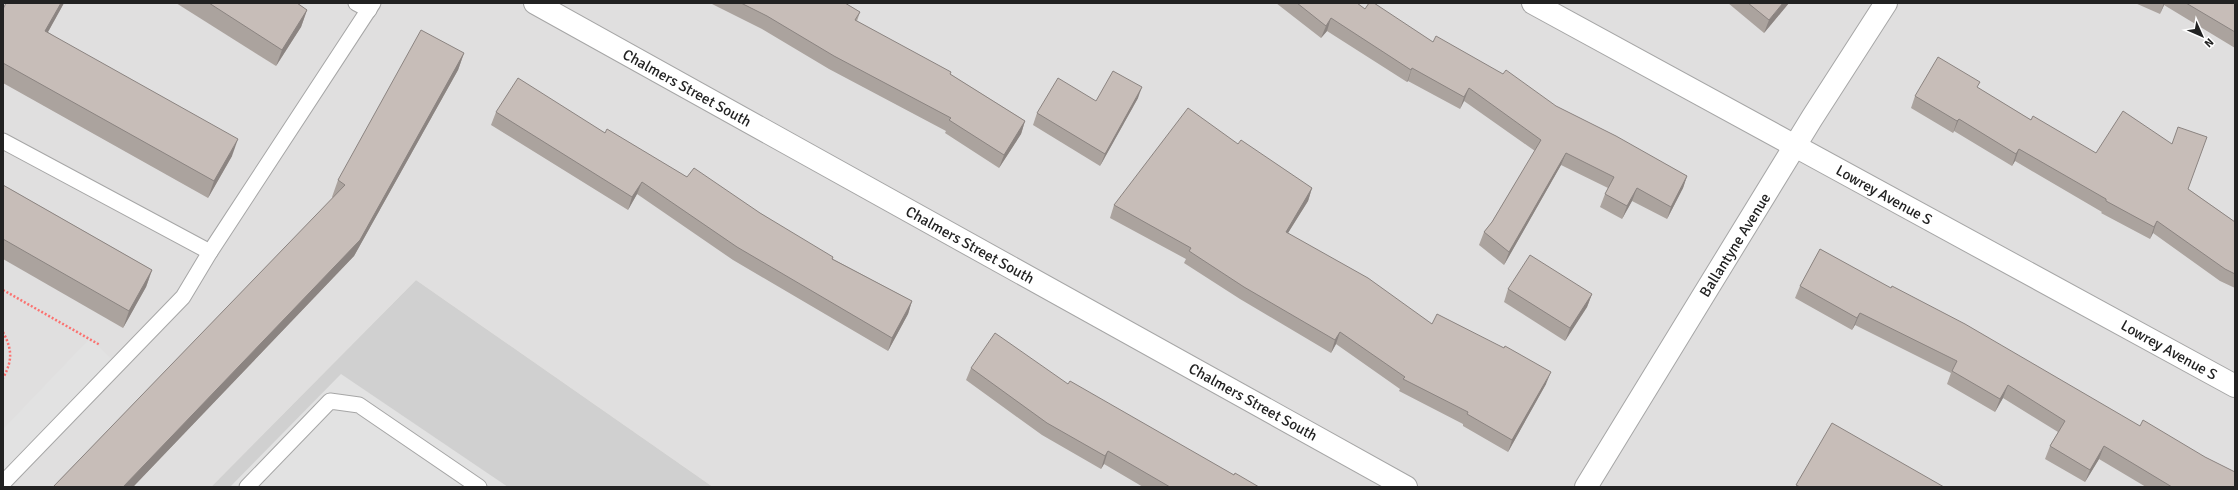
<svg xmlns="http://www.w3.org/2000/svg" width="2238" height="490" viewBox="0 0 2238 490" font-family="Signika,sans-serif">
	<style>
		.residential { fill: #e0dfdf }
		.religious { fill: #d0d0d0 }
		.parking { fill: #e2e2e2 }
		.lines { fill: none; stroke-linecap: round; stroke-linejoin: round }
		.lane-casing { stroke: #a6a6a6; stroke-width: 17 }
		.street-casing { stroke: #a6a6a6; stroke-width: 24 }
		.path { stroke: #fb7270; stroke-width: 2.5; stroke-dasharray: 2 2; stroke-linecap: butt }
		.lane { stroke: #fff; stroke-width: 15 }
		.street { stroke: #fff; stroke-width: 22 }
		.wall { fill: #aba39e }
		.shaded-wall { fill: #8b8481 }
		.building { fill: #c7bdb8; stroke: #8b8481 }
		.labels { text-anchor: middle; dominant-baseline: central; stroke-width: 3; stroke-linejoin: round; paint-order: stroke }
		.street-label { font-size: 15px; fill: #222; stroke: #fff }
	</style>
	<rect width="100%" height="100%" fill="#f2eee9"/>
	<!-- residential -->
	<path class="residential" d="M3,3h2232v484h-1522l-297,-207 -205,207h-208z"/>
	<!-- religious -->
	<path class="religious" d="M416,280l297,207h-502z"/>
	<!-- parking -->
	<g class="parking">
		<path d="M90,338l23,22 -110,113v-44z"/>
		<path d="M341,374l167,113h-278z"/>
	</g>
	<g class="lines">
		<defs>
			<g id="lane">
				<path d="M356,3l13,7"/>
				<path d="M3,141l207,111"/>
				<path d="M3,483l180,-186 27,-45 163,-249"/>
				<path d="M247,487l83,-86 29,4 120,82"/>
			</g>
			<g id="street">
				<path d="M535,3l871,484"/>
				<path d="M1533,3l702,383"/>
				<path d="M1586,487l226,-369 74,-115"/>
			</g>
		</defs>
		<!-- lane casing -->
		<use href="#lane" class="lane-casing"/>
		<!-- street casing -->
		<use href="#street" class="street-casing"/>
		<!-- path -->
		<g class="path">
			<path d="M3,290l97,55"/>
			<path d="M3,332c9,17 10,28 0,46"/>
		</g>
		<!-- lane -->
		<use href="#lane" class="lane"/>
		<!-- street -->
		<use href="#street" class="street"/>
	</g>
	<!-- wall -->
	<g class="wall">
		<path d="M64,3l-16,29 184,124 -24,42 -205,-115v-74z"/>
		<path d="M176,3h121l10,7 -6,17 -25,39z"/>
		<path d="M710,3h135l15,9 -3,9 93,53 75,47 -4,13 -22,34 -54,-35 1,-2 -117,-62 -67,-40z"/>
		<path d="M1276,3h81l8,6 68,33 254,134 -4,12 -16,31 -35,-18 -10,18 -22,-12 5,-13 3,-6 -47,-23 -57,100 -25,-20 5,-13 8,-10 43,-71 -71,-50 -4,8 -52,-28 -1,1 -80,-51 -6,7z"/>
		<path d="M1728,3h61l-25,30z"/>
		<path d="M2135,3h100v45l-71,-43 -4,9z"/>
		<path d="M464,53l-6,17 -104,186 -221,231h-80l280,-289 -1,-1 6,-17z"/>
		<path d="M1978,88l53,32 65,33 92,36 47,33v66l-15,-7 -67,-48 -3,6 -49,-26 1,-1 -87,-51 -3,5 -58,-35 -1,2 -42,-25 4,-12z"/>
		<path d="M1138,98l-38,68 -67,-41 4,-12z"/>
		<path d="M496,112l109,21 82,44 73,36 73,46 79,42 -4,13 -20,37 -155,-91 -96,-66 -9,16 -137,-85z"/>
		<path d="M1238,144l74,44 -4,13 -20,32 144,91 114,60 -38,68 -45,-26v-2l-64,-33 1,-2 -64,-45 -5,9 -91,-54 -56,-36 2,-4 -76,-41 4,-13z"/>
		<path d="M3,185l149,85 -6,17 -23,41 -120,-69z"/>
		<path d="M1820,249l415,238h-89l-47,-28 -14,23 -40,-23 5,-13 8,-14 -55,-34 -8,14 -48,-28 4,-11 -96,-48 -3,5 -57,-32 5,-12z"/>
		<path d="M1508,289l84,5 -5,13 -22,34 -61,-39z"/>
		<path d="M971,368l97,16 166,91 25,12h-116l-39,-23 -3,5 -59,-34 -76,-55z"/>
	</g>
	<!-- shaded-wall -->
	<g class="shaded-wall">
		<path d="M61,3h3l-25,45 6,-17z"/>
		<path d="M1783,3h6l-25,30 5,-13z"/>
		<path d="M2164,3h1l-5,11z"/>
		<path d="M307,10l-6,17 -25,39 6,-16z"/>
		<path d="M1331,18l-4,13 -6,7 5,-12z"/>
		<path d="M464,53l-6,17 -104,186 -221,231h-10z"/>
		<path d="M1412,68l-4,13 -1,1 4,-12z"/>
		<path d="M1142,87l-4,11 -38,68 5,-12z"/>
		<path d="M1469,88l-5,13 -4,8 4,-12z"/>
		<path d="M1959,119l-5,12 -1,2 4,-12z"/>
		<path d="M1025,121l-4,13 -22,34 5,-13z"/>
		<path d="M238,139l-6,17 -24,42 6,-17z"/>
		<path d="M2019,149l-4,12 -3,5 4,-12z"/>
		<path d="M1566,153l-5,12 -57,100 5,-13z"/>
		<path d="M1687,176l-4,12 -16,31 4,-12z"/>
		<path d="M642,182l-5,12 -9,16 4,-13z"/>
		<path d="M1312,188l-4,13 -27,43 5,-12z"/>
		<path d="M1637,188l-5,13 -10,18 5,-13z"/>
		<path d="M2157,221l-4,12 -3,6 4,-12z"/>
		<path d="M152,270l-6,17 -23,41 6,-17z"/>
		<path d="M1592,294l-5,13 -22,34 5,-13z"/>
		<path d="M912,301l-4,13 -20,37 4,-13z"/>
		<path d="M1860,313l-5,12 -3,5 5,-12z"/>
		<path d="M1340,332l-4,12 -5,9 4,-13z"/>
		<path d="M1551,372l-5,12 -38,68 4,-12z"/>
		<path d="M2008,385l-5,13 -8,14 5,-13z"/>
		<path d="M2104,446l-5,13 -14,23 5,-12z"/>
		<path d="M1108,451l-4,13 -3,5 4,-13z"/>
	</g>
	<!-- building -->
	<g class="building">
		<path d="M6,3h55l-16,28 193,108 -24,42 -211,-118v-54z"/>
		<path d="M209,3h88l10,7 -25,40z"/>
		<path d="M741,3h104l15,9 -5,8 96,52 -1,2 75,47 -21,34 -55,-35 2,-2 -117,-62 -67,-40z"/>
		<path d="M1297,3h60l8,6 4,-6h5l59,39 3,-6 67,38 3,-4 50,36 60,30 71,40 -16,31 -34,-19 -10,18 -22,-12 9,-17 -48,-24 -57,99 -25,-20 8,-10 49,-82 -72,-52 -5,9 -52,-29 -1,2 -80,-52 -5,8z"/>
		<path d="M1748,3h35l-14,17z"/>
		<path d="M2186,3h49v29z"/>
		<path d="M421,30l43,23 -104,187 -237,247h-70l292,-302 -7,-5z"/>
		<path d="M1938,57l42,25 -3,5 54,33 2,-4 63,37 27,-42 49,33 6,-17 29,10 -19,52 47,33v52l-10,-5 -68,-48 -3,6 -48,-26v-2l-87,-50 -3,5 -57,-35 -2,2 -42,-25z"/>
		<path d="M1113,71l29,16 -37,67 -68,-41 21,-35 38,23z"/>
		<path d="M518,78l87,55 2,-4 80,48 7,-9 66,45 73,44 -1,2 80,42 -20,37 -155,-91 -95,-65 -10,15 -136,-85z"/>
		<path d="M1188,108l50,36 3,-4 71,48 -26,44 82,46 64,46 5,-10 67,34 1,-2 46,26 -39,68 -45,-26 1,-2 -65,-33 2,-2 -65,-45 -5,8 -91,-53 -55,-36 2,-3 -77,-43z"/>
		<path d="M3,185l149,85 -23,41 -126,-72z"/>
		<path d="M1820,249l71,39 1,-2 73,38 175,102 3,-6 62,37 30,15v15h-63l-68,-41 -14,24 -40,-24 15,-25 -57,-36 -8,14 -48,-28 5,-10 -97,-48 -3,5 -57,-32z"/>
		<path d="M1530,255l62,39 -22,34 -62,-39z"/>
		<path d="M995,333l73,51 2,-3 164,94 1,-2 24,14h-89l-62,-36 -3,5 -58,-33 -76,-55z"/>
		<path d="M1832,423l112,64h-144l-4,-2z"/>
	</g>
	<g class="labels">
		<!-- street labels -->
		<g class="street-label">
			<text transform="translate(687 88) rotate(29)">Chalmers Street South</text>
			<text transform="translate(1884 195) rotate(29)">Lowrey Avenue S</text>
			<text transform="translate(970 245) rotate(29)">Chalmers Street South</text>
			<text transform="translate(1735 245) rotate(-58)">Ballantyne Avenue</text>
			<text transform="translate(2169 350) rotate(29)">Lowrey Avenue S</text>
			<text transform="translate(1253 402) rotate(29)">Chalmers Street South</text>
		</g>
	</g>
	<!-- border -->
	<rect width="2238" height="490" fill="none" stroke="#222222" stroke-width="8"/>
	<!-- north arrow -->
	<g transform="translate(2202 36) rotate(135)" stroke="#ffffff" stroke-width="3" paint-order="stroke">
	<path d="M0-3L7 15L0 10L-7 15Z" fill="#222222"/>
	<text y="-6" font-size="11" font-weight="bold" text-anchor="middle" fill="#222222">N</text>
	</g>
</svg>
